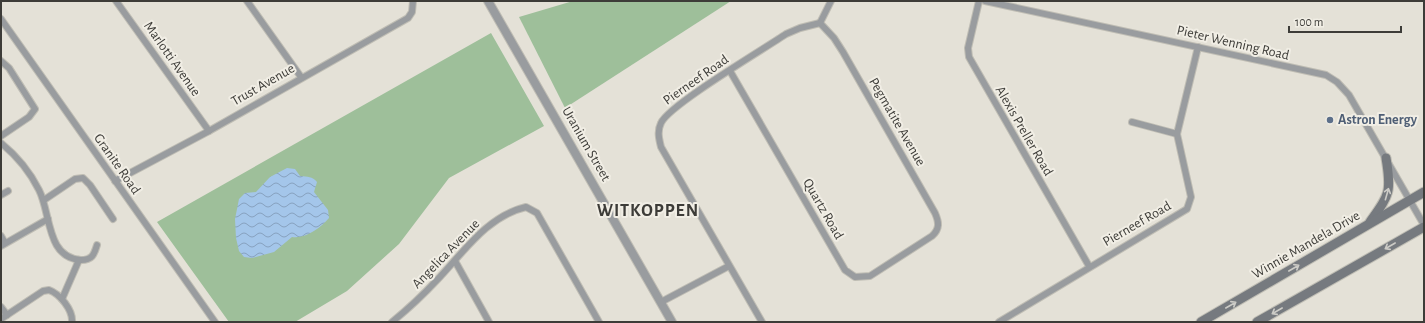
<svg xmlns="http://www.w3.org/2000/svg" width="1425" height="323" viewBox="0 0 1425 323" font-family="'Alegreya Sans',sans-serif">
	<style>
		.park { fill: #9ebf9a }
		.water { fill: url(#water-waves) }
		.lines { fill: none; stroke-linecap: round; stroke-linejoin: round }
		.minor-casing { stroke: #bfbdb4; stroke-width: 8 }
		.tertiary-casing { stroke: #bfbdb4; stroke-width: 10 }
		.secondary-casing { stroke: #bfbdb4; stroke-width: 11 }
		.minor { stroke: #999c9f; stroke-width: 6 }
		.tertiary { stroke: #999c9f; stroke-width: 8 }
		.secondary { stroke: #767a7f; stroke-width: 9 }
		.oneway { stroke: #cccbc6 }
		.service-dot { fill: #5c6f8a; stroke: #f1eee5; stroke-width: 1.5 }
		.labels { text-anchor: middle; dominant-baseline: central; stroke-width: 4; stroke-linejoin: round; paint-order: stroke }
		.street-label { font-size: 14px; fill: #3d3c38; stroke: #f1eee5 }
		.service-label { font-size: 14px; font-weight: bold; fill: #4e5e75; stroke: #f1eee5; text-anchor: start }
		.district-label { font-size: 18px; font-weight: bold; letter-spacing: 1px; fill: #3d3c38; stroke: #f1eee5 }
	</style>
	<defs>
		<pattern id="water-waves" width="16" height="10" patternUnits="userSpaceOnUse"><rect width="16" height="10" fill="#a4c6ea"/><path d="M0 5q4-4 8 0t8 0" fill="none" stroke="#87a2bf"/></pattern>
	</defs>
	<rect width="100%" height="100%" fill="#e4e1d7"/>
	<!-- park -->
	<g class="park">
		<path d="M573,1h158l-166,107 -46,-91z"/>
		<path d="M491,33l53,93 -95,52 -50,66 -52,47 -52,31h-66l-72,-100z"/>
	</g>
	<!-- water -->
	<path class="water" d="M287,168l8,1 5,7c8,1 12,0 17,6l-3,10 14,18 1,8c-9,10 -23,21 -37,19l-18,15 -22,6 -8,-1 -5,-6 -3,-13 -1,-19 4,-20 6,-6 11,-1 14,-15z"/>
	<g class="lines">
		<defs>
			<g id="minor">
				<path d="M116,1l93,130"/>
				<path d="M247,1l54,76"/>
				<path d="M979,1l-11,47 1,9 120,209"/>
				<path d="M985,1l341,74 11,7 12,13 75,130"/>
				<path d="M1,19l214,303"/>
				<path d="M820,23l11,-22"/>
				<path d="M1,61l8,7 26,41 -6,8 -28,19"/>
				<path d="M730,71l115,199 10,7 15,-1 62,-40c8,-7 7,-14 3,-23l-92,-161 -9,-14 -14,-15"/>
				<path d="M1132,122l45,12"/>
				<path d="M1,143c16,13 29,29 38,47 12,23 7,68 42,70 11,0 13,-5 16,-15"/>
				<path d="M115,181l94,-50 199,-113 4,-6 1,-11"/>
				<path d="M1,195l7,-4"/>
				<path d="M44,200l31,-21 8,-1 7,7 23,34"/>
				<path d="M1,236l4,7"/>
				<path d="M1,246l47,-27"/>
				<path d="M455,261l34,61"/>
				<path d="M62,299l17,-39"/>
				<path d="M661,302l68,-36"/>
				<path d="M1,307l6,8"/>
				<path d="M1,319l42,-28 6,-1c11,4 24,20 23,32"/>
				<path d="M392,322c16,-13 31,-27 45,-42 26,-27 50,-64 89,-73l11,6 62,109"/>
				<path d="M762,322l-101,-175c-2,-8 -4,-16 0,-24 8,-18 103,-74 125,-89l14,-6 20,-5"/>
				<path d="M999,322l188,-113 4,-12 -14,-63 21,-87"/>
			</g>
			<path id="tertiary" d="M488,1l184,321"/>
			<g id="secondary">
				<path d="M1370,222c19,-27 22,-29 16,-64"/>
				<path d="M1201,322l223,-130"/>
				<path d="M1257,322l167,-95"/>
			</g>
		</defs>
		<!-- minor casing -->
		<use href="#minor" class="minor-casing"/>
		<!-- tertiary casing -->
		<use href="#tertiary" class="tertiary-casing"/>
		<!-- secondary casing -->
		<use href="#secondary" class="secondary-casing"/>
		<!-- minor -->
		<use href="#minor" class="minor"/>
		<!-- tertiary -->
		<use href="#tertiary" class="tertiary"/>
		<!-- secondary -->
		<use href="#secondary" class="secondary"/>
	</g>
	<!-- one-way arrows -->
	<defs><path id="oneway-shaft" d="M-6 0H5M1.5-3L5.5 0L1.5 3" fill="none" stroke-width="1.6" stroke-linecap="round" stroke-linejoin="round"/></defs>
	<g class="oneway">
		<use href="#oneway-shaft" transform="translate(1387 194) rotate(-74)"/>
		<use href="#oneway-shaft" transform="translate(1390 246) rotate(150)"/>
		<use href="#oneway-shaft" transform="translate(1294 268) rotate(-30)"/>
		<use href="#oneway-shaft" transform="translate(1231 305) rotate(-30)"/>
		<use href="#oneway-shaft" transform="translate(1277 311) rotate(150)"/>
	</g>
	<!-- markers -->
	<circle class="service-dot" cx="1330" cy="120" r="4"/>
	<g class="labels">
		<!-- street labels -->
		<g class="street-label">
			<text transform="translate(1233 43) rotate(13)">Pieter Wenning Road</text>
			<text transform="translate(172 59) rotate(55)">Marlotti Avenue</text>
			<text transform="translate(696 80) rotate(-35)">Pierneef Road</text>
			<text transform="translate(263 85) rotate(-30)">Trust Avenue</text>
			<text transform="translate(897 122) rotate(60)">Pegmatite Avenue</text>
			<text transform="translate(1024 131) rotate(60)">Alexis Preller Road</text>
			<text transform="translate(586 144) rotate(60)">Uranium Street</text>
			<text transform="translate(117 164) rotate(55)">Granite Road</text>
			<text transform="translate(823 209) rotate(60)">Quartz Road</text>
			<text transform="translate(1137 224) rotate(-30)">Pierneef Road</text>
			<text transform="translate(1306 245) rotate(-30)">Winnie Mandela Drive</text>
			<text transform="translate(446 254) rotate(-46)">Angelica Avenue</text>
		</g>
		<!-- service labels -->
		<g class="service-label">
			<text x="1338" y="120">Astron Energy</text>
		</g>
		<!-- district labels -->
		<g class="district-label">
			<text x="648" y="211">WITKOPPEN</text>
		</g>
	</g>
	<!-- border -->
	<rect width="1425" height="323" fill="none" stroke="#3d3c38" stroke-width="4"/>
	<!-- scale -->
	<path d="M1289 26v6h112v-6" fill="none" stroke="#3d3c38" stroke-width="2"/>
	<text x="1295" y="26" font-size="12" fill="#3d3c38" stroke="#f1eee5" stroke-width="3" paint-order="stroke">100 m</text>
</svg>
